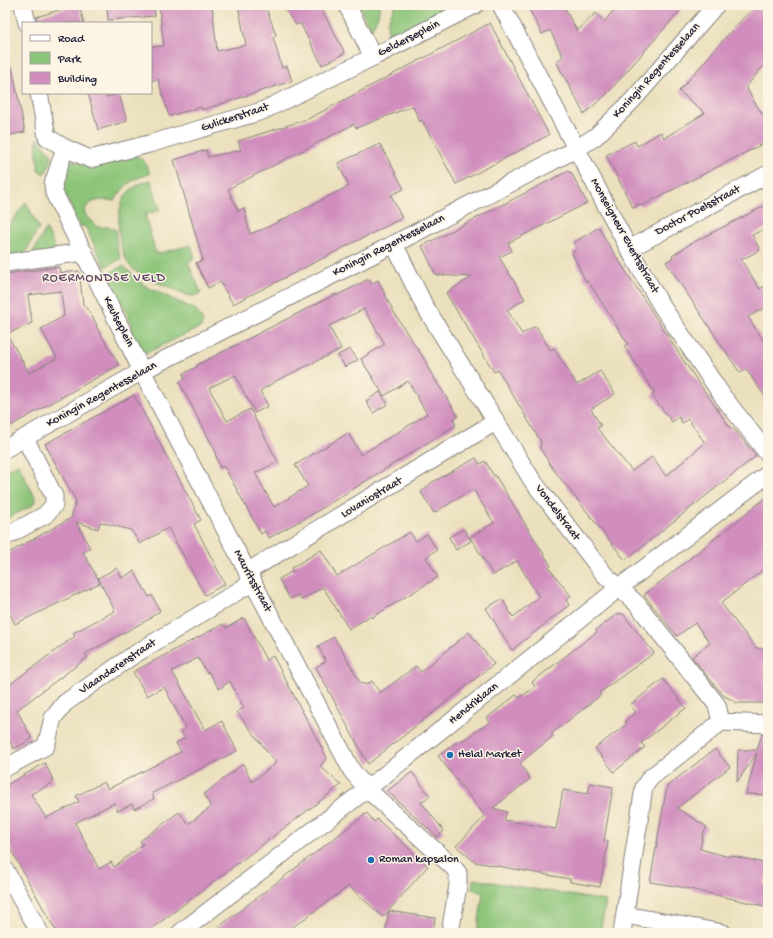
<svg xmlns="http://www.w3.org/2000/svg" width="773" height="938" viewBox="0 0 773 938" font-family="'Gochi Hand',sans-serif">
	<style>
		.green { fill: #8cc478; stroke: #57735a }
		.building { fill: #d08dbd; fill-rule: evenodd }
		.lines { fill: none; stroke-linecap: round; stroke-linejoin: round }
		.street-casing { stroke: #86817c; stroke-width: 19 }
		.street { stroke: #fff; stroke-width: 17 }
		.poi-dot { fill: #1f6fb2; stroke: #fcf5e5; stroke-width: 1.5 }
		.labels { text-anchor: middle; dominant-baseline: central; stroke-width: 3; stroke-linejoin: round; paint-order: stroke }
		.street-label { font-size: 12px; fill: #22223b; stroke: #fcf5e5 }
		.poi-label { font-size: 12px; fill: #22223b; stroke: #fcf5e5; text-anchor: start }
		.neighbourhood-label { font-size: 13px; letter-spacing: 1px; fill: #5f4768; stroke: #fcf5e5 }
	</style>
	<rect width="100%" height="100%" fill="#fcf5e5"/>
	<filter id="ink" filterUnits="userSpaceOnUse"><feTurbulence type="fractalNoise" baseFrequency=".025" numOctaves="2"/><feDisplacementMap in="SourceGraphic" scale="8" xChannelSelector="R" yChannelSelector="G"/><feConvolveMatrix kernelMatrix="1 2 1 2 8 2 1 2 1" color-interpolation-filters="sRGB"/></filter>
	<filter id="wash" filterUnits="userSpaceOnUse"><feTurbulence type="fractalNoise" baseFrequency=".012" numOctaves="4" result="noise"/><feDisplacementMap in="SourceGraphic" scale="16" xChannelSelector="R" yChannelSelector="G"/><feGaussianBlur stdDeviation="0.9" result="paint"/><feColorMatrix in="noise" values="0 0 0 0 0 0 0 0 0 0 0 0 0 0 0 0 0 1.4 0 .05"/><feComposite in="paint" operator="in"/></filter>
	<g filter="url(#wash)">
		<rect width="100%" height="100%" fill="#ebe0bd"/>
		<!-- green -->
		<g class="green">
			<path d="M358,5h22l-2,11 -7,14z"/>
			<path d="M395,5h61l-67,36 -2,-18z"/>
			<path d="M38,137c9,19 22,11 7,36h-3l-4,-3c1,-12 -4,-21 0,-33z"/>
			<path d="M135,156c10,3 12,9 15,18 -10,3 -19,6 -26,14 -4,4 -6,9 -10,13 -12,-2 -24,-2 -30,10l2,5 11,11h13l6,3 1,18 4,11 -16,8 -20,-41h-6l-17,-39v-6l8,-21 21,7h5z"/>
			<path d="M151,180l9,30 -15,5 11,39 35,-9 4,13 -7,4 13,31c-3,1 -6,3 -9,3 -5,0 -18,-7 -23,-9 -13,-5 -28,-10 -38,-20 -14,-16 -18,-60 -2,-76 6,-5 14,-9 22,-11z"/>
			<path d="M26,202l13,26 -16,29 -18,3v-29z"/>
			<path d="M46,228l11,25 -26,3z"/>
			<path d="M122,266l3,1 11,12 11,8 49,23 7,11 -2,6 -55,26c-9,-6 -12,-15 -17,-24l4,-3 -25,-52z"/>
			<path d="M18,464l18,35 -4,7 -27,13v-48z"/>
			<path d="M473,879l133,22 -6,32h-123l6,-40 -11,-4z"/>
		</g>
		<g id="blocks">
			<!-- building -->
			<g class="building">
				<path d="M77,5h2l5,18h-47l-1,-6z"/>
				<path d="M107,5h47l1,11 -47,4z"/>
				<path d="M159,5h53l5,46 29,-6 -8,-40h27l11,30 -3,2 9,31 5,-2 5,15 -90,29 -1,-3 -32,9 -11,-37 -7,2v-34l13,-1z"/>
				<path d="M282,5h37l26,48 -23,12 -22,-42 -4,2z"/>
				<path d="M527,5h36l14,26 19,-18 8,9 14,-17h67l-80,91 -21,18 -28,-53 7,-4 -13,-27 -8,4z"/>
				<path d="M756,5h12v55l-22,27 9,16 13,19v19l-127,65 -1,-2 -7,4 -27,-53 29,-14 2,5 24,-14 3,6 41,-25 -26,-22 52,-60z"/>
				<path d="M490,23l59,112 -93,49 -34,-64 -2,2 -7,-16 -57,22 -2,-4 -126,65 10,22 6,-3 6,26 16,-6 83,-42 -11,-23 42,-19 24,45 -13,6 11,23 -169,86 -13,-22 -12,6 -12,-25 7,-3 -29,-100 32,-10 2,7 33,-7 -3,-9 70,-22z"/>
				<path d="M12,67l13,65 -20,4v-68z"/>
				<path d="M88,93h17l1,4 13,-3 8,27 -29,9z"/>
				<path d="M568,171l2,2 1,-1 16,31 -79,40 4,8 -13,6 26,42 -18,11 15,24 14,-8 14,24 4,-2 1,2 22,35 23,-14 15,23 -24,15 10,17 -4,2 35,43 20,-14 14,19 39,-33 -17,-24 -6,4 -3,-6 -7,5 -20,-27 3,-2 -31,-47 4,-2 -40,-63 -2,1 -14,-29 5,-4 -4,-6 26,-16 6,12 80,124 46,66 2,-1 23,28 -131,104 -72,-91 -13,-21 1,-6 -36,-60 -7,-12 -4,2 -48,-79 26,-16 -36,-2 -14,-29z"/>
				<path d="M768,204v23l-16,8 8,15 -19,10 19,29 8,-5v22l-20,11 20,31v53l-22,-32 -6,4 -74,-111 7,-4 -1,-2 18,-12z"/>
				<path d="M59,267l1,6 19,-2 4,33 8,10 6,11 -1,1 23,39 -114,64v-155zM61,291l3,25 -23,13 16,29 -28,15 -22,-39 25,-11 -4,-28z"/>
				<path d="M369,279l2,5 7,-4 14,29 25,40h1l9,15 -1,1 32,51 -5,3 3,6 -140,87 -47,26 -4,-7 -4,3 -37,-68 -4,2 -5,-15 1,-1 -37,-70 6,-3 -2,-5 15,-8 -1,-1 121,-62 18,-9v2zM364,309l21,35 -24,15 23,37 24,-15 19,33 -66,41 -13,-22 -43,26 -10,6 13,21 -34,21 -19,-34 23,-11 -28,-53 -23,12 -18,-33 26,-13 20,38 13,-7 -8,-15 16,-10 65,-32 -12,-23z"/>
				<path d="M350,349l8,11 -13,7 -7,-12z"/>
				<path d="M380,392l8,12 -15,9 -7,-12z"/>
				<path d="M134,395l67,125 -7,4 31,60 -20,11 -37,-67 -28,16 -9,-14 -31,-8 -2,7 -22,-7 14,26 -7,4 17,31 -85,41 -10,-20v-49l66,-37 5,-17 -31,-57z"/>
				<path d="M476,458l4,6 5,-3 9,15 1,-1 56,91 -2,2 22,28 -5,4 3,5 -57,45 -26,-42 16,-9 11,18 26,-20 -22,-36 -24,14 -18,-30 -5,-8 24,-14 -21,-34 -39,24 -13,-21 10,-9z"/>
				<path d="M768,496v70l-47,37 35,45 12,1v54h-31l-14,-8 -31,-38 18,-14 -15,-20 -18,13 -33,-41z"/>
				<path d="M464,529l7,12 -15,9 -7,-13z"/>
				<path d="M410,532l6,9 11,-7 10,16 -11,7 12,20 -67,41 -1,-2 -21,13 -26,-42 -22,13 -3,-5 -8,4 -11,-20 14,-8 -2,-3 30,-18 16,26z"/>
				<path d="M117,568l5,10 12,-7 15,26 3,-2 8,16 -9,6v1l-66,36 3,3 -71,53 15,29 -18,10 -9,-16v-45l70,-52 -2,-3 42,-22 -17,-33z"/>
				<path d="M617,614h6l31,39 -55,40 2,2 -50,39 2,2 -33,27 10,16 -37,29 14,4 -3,8 52,9 7,-39 25,4 2,-11 23,4 -9,54 4,1 -8,45 -30,-5v-3l-95,-17 -19,-16 29,-30 -47,-60 17,-13 10,-4 25,-17 -3,-4 29,-23 3,3 16,-11 -3,-5 65,-50 -1,-2z"/>
				<path d="M244,618l22,42 7,-4 54,102 -7,8 21,19 -195,148h-89l-52,-94v-53l40,-23 9,19 -23,12 15,24 33,-16 -3,-6 28,-14 4,7 73,-37 -5,-9 9,-5 -4,-7 5,-3 -22,-41 -17,9 -14,-24 90,-48 3,4zM198,658l9,15 2,-1 10,17 11,-8 14,27 -7,4 39,51 -24,19 -9,-18 -39,30 7,13 -23,17 -9,-12 -39,29 3,3 -29,23 -3,-5 -12,7 -24,-46 39,-20 4,8 14,-7 2,5 20,-10 -2,-6 85,-42 -15,-30 -17,9 -33,-59z"/>
				<path d="M469,632l25,32 -126,100 -52,-97 10,-6 -8,-15 16,-9 27,47 2,-1 2,2 7,-4 8,12 36,-27 5,6z"/>
				<path d="M663,679l23,29 -45,35 4,4 -31,25 -19,-24 32,-24 -2,-3 11,-9 -6,-7z"/>
				<path d="M762,734h6v61l-22,-1 11,-41 -20,29 1,-32h19z"/>
				<path d="M715,749l15,18 -53,41 30,19 -4,7 -3,15 29,8v-2l39,9v8l-4,13 4,1v3l-4,17 -83,-19 -31,-5 17,-96z"/>
				<path d="M412,772l18,24 -9,6 23,29 -7,6 -50,-46z"/>
				<path d="M367,813l7,9 3,-3 51,47 -45,51 -34,-31 -64,47h-74z"/>
				<path d="M389,911l46,7 -2,15h-48z"/>
			</g>
		</g>
	</g>
	<g filter="url(#ink)">
		<use href="#blocks" fill-opacity="0" stroke="#86817c" stroke-width="1"/>
		<g class="lines">
			<defs>
				<g id="street">
					<path d="M23,5l4,18"/>
					<path d="M347,5l26,52 102,-52"/>
					<path d="M501,5l128,244 32,56 63,93 44,56"/>
					<path d="M39,93l8,44 18,11 25,11 59,-15 113,-33 111,-54"/>
					<path d="M65,148l-12,36 1,9 88,178 210,400 15,18 85,77 6,7v12l-8,48"/>
					<path d="M394,244l30,61 108,175 72,94 33,30 80,101 4,17 47,2"/>
					<path d="M629,249l139,-75"/>
					<path d="M5,263l79,-11"/>
					<path d="M5,449l137,-78 252,-127 182,-95 19,-12 37,-36 84,-96"/>
					<path d="M5,537l40,-22 9,-10v-9l-29,-58"/>
					<path d="M247,572l248,-150"/>
					<path d="M5,768l41,-22 7,-28 12,-15 67,-47 121,-74"/>
					<path d="M5,870l35,63"/>
					<path d="M625,915l98,18"/>
					<path d="M180,933l187,-144 253,-202 148,-113"/>
					<path d="M622,933l22,-146 6,-9 71,-56"/>
				</g>
			</defs>
			<!-- street casing -->
			<use href="#street" class="street-casing"/>
			<!-- street -->
			<use href="#street" class="street"/>
		</g>
	</g>
	<!-- markers -->
	<g class="poi-dot">
		<circle cx="450" cy="755" r="4"/>
		<circle cx="371" cy="860" r="4"/>
	</g>
	<g class="labels">
		<!-- street labels -->
		<g class="street-label">
			<text transform="translate(409 39) rotate(-27)">Gelderseplein</text>
			<text transform="translate(657 71) rotate(-48)">Koningin Regentesselaan</text>
			<text transform="translate(235 118) rotate(-18)">Gulickerstraat</text>
			<text transform="translate(698 211) rotate(-28)">Doctor Poelsstraat</text>
			<text transform="translate(624 236) rotate(61)">Monseigneur Evertsstraat</text>
			<text transform="translate(389 246) rotate(-27)">Koningin Regentesselaan</text>
			<text transform="translate(118 322) rotate(63)">Keulseplein</text>
			<text transform="translate(102 395) rotate(-29)">Koningin Regentesselaan</text>
			<text transform="translate(372 498) rotate(-31)">Lovaniostraat</text>
			<text transform="translate(557 513) rotate(53)">Vondelstraat</text>
			<text transform="translate(252 581) rotate(62)">Mauritsstraat</text>
			<text transform="translate(118 667) rotate(-34)">Vlaanderenstraat</text>
			<text transform="translate(474 704) rotate(-39)">Hendriklaan</text>
		</g>
		<!-- poi labels -->
		<g class="poi-label">
			<text x="458" y="755">Helal Market</text>
			<text x="379" y="860">Roman kapsalon</text>
		</g>
		<!-- neighbourhood labels -->
		<g class="neighbourhood-label">
			<text x="104" y="278">ROERMONDSE VELD</text>
		</g>
	</g>
	<!-- margin -->
	<rect width="773" height="938" fill="none" stroke="#fcf5e5" stroke-width="20"/>
	<!-- legend -->
	<rect x="22" y="22" width="130" height="72" fill="#fcf5e5" stroke="#a5a1a1"/>
	<rect x="30" y="35" width="20" height="6" fill="#ffffff" stroke="#a5a1a1"/>
	<text x="58" y="42" font-size="12" fill="#22223b">Road</text>
	<rect x="30" y="52" width="20" height="12" fill="#8cc478" stroke="#a5a1a1"/>
	<text x="58" y="62" font-size="12" fill="#22223b">Park</text>
	<rect x="30" y="72" width="20" height="12" fill="#d08dbd" stroke="#a5a1a1"/>
	<text x="58" y="82" font-size="12" fill="#22223b">Building</text>
</svg>
